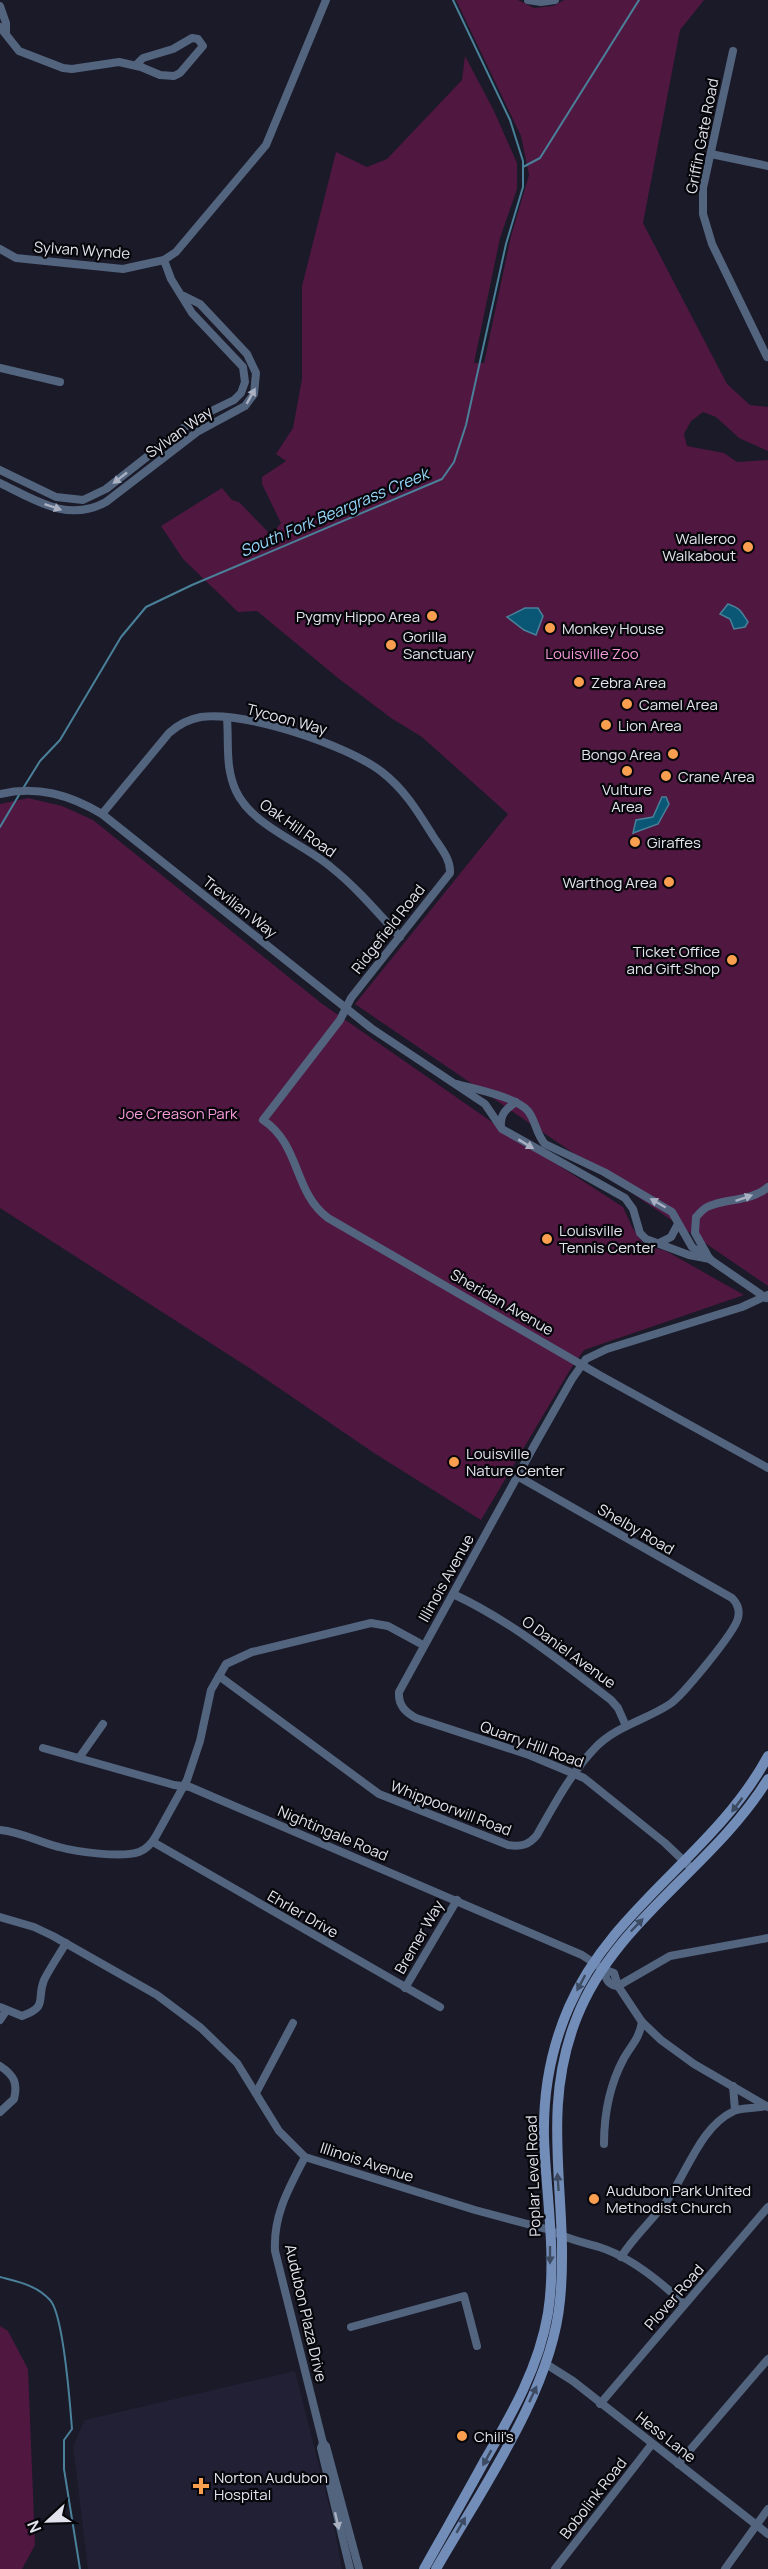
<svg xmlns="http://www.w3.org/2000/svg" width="768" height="2569" viewBox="0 0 768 2569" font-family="Manrope,sans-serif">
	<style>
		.built { fill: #212034 }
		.green { fill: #501741 }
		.water { fill: #095675; stroke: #4a8099; stroke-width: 1.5 }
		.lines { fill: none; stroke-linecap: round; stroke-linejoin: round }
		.stream { stroke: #4a8099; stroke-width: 2 }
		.street { stroke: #53647f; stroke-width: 8 }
		.secondary { stroke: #728db8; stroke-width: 10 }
		.oneway { fill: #a9b0c2 }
		.oneway2 { fill: #3c4a62 }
		.poi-dot { fill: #fa9f4f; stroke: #06060b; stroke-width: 2 }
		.labels { text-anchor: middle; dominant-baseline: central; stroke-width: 4.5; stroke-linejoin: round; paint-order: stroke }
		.street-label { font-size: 15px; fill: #e3e3ee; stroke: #06060b }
		.poi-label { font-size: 15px; fill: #e3e3ee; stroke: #06060b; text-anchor: start }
		.park-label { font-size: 15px; fill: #f89bdb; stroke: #06060b }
		.water-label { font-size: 16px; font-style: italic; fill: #95d6f9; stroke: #06060b }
	</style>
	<rect width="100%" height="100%" fill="#1a1a28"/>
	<!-- built -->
	<path class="built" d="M295,2371l39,154 8,44h-254l-15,-123 12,-26z"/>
	<!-- green -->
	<g class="green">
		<path d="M456,0h62l16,8 19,-2 11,-6h140l-24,30 -37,193 84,161 23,21 18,2v44l-29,-13 -23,-21 -13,-5 -12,9 -7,13 3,12 37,7 13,9 31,-2v826l-413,-282 153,-190 -86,-77 -31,-19 -53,-40 -81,-67 -19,1 -55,-53 -22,-33 61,-38 10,12 7,2 32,33 10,-12 -19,-39v-7l24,-16 -10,-7 17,-26 9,-49v-93l34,-134 31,15 20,-8 75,-79 3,-24 29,55 23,52v26l-17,49 -26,125h10l27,-127 18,-61 -8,-39z"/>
		<path d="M28,798l34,8 31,14 228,183 181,126 121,78 9,20 12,18 22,6 78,44 -160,55 -14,20 -89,150 -107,-67 -123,-84 -251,-161v-404z"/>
		<path d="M0,2326l8,5 20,38 7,176 -13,24h-22z"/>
	</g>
	<!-- water -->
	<g class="water">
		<path d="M728,604c13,5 12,6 20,18l-3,5 -11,2 -4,-10 -10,-5z"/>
		<path d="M525,608h13l5,8 -7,19 -12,-5 -17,-13z"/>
		<path d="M662,797h4l3,7 -11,20 -25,9 3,-13 17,-3z"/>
	</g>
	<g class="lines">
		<!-- stream -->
		<g class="stream">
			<path d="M523,167l17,-9 99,-158"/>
			<path d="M22,790l18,-29 20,-21 61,-103 25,-30 46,-22 250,-106 12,-17 12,-37 40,-181 17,-57v-26l-13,-41 -57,-120"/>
			<path d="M0,827l19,-32"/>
			<path d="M0,2277c19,5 36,8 50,23 14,15 20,105 22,129l-8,11v29l16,100"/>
		</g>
		<!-- street -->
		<g class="street">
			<path d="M528,0l13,2 14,-2"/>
			<path d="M0,6l6,17v10"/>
			<path d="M0,27l19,24 44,17 9,1 47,-7 22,5 19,8 14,1 6,-3 23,-27 -5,-7 -6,-1 -19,11 -30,9 -7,7"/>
			<path d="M733,51l-30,137v26l9,30 55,113"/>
			<path d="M711,154l57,12"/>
			<path d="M0,249l16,9 107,11 41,-9 12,-8 90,-107 60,-145"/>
			<path d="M0,368l60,14"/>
			<path d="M0,470l56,27 27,3 23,-11 89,-70 39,-19 7,-7 4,-11 -2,-15 -51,-54 -21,-34 -7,-19"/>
			<path d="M0,483c35,17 68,40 106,19l91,-70 48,-26 9,-12 2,-21 -9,-19 -47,-50 -16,-8"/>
			<path d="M227,718c2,26 -2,49 9,73 16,35 67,52 96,77 25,20 46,45 68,69"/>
			<path d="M0,794c37,-9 70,1 102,20l269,214 114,76 17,25 123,69 8,11 7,24 6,6 43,16 21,4"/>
			<path d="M102,814l67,-81c9,-8 20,-14 32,-16 44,-6 146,28 181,55 23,18 36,40 51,64 7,11 18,23 17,37l-99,125 -11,22 -77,100c38,25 30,72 65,98l273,158 167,92"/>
			<path d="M457,1084c18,5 59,13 71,27 8,10 8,23 17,33l59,28 68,40 20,35 74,51"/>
			<path d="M501,1127c-1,-13 5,-18 15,-25"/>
			<path d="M659,1243l12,-6 7,-13"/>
			<path d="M709,1258l-14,-25 1,-16c3,-3 7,-8 11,-10 19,-9 44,-5 61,-20"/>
			<path d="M453,1594c58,27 107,67 158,106l7,8 8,18"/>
			<path d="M219,1676l160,118 129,51c13,2 21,0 29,-10 17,-30 34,-62 58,-87 21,-22 51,-28 75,-44 12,-8 65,-72 68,-86 2,-8 -1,-15 -6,-20l-213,-121"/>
			<path d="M43,1748l131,37 16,2 392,168 21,14 11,4 4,13 24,36 19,18 33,24 74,43"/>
			<path d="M79,1758l24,-34"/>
			<path d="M0,1830c21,2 39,12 59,17 18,5 63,11 80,5 8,-3 13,-9 17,-16l31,-56 13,-39 11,-51 15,-26 26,-12 119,-29 17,3 35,19"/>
			<path d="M153,1842l287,165"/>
			<path d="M688,1865l-23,-22 -81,-65 -55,-23 -113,-37c-11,-6 -18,-13 -17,-26l135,-246 38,-67 14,-20 21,-10 135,-42 26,-12"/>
			<path d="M0,1917l34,10 19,9 104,59 44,33 36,35 42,68 26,26 170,53 75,20c16,9 32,12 49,17 32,10 61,34 85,57"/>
			<path d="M603,1969c3,9 4,16 15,17"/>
			<path d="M618,1986l52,-30 98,-18"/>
			<path d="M405,1988l52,-88"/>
			<path d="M0,2007l22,9c27,-10 14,-16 22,-36 6,-12 15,-25 22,-37"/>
			<path d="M0,2020l6,-9"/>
			<path d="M0,2066c14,9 18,17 14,33l-14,13"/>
			<path d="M733,2086l2,24"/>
			<path d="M256,2093l37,-70"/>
			<path d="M604,2144c0,-29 6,-60 20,-86 8,-14 15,-19 18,-36"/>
			<path d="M305,2157c-16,31 -32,58 -30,94l48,192 3,3 33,123"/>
			<path d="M621,2257c13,-21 32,-37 47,-58 20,-28 32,-72 66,-88 9,-4 22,-2 32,-5"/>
			<path d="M351,2327l113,-31 13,50"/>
			<path d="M546,2364l27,17 195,153"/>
			<path d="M600,2404l168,-197"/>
			<path d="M323,2443l-2,5 29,121"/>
			<path d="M678,2464l90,-105"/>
			<path d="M555,2569l97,-125"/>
			<path d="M725,2569l43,-60"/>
		</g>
		<!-- secondary -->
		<g class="secondary">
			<path d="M424,2569c20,-36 41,-72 61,-109 27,-46 54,-93 63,-147 9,-58 -2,-118 -4,-175 -1,-44 7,-90 25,-131 44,-101 147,-154 199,-251"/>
			<path d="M436,2569c45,-79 116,-178 124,-269 10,-99 -22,-186 17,-283 38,-97 137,-150 191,-238"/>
		</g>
	</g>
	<!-- one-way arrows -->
	<defs><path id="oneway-solid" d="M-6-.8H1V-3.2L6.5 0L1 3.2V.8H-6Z" transform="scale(1.5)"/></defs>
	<g class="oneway">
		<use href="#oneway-solid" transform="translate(251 396) rotate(-61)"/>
		<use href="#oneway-solid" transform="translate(120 478) rotate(142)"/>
		<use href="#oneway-solid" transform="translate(53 507) rotate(19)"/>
		<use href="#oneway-solid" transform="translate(526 1144) rotate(31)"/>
		<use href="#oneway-solid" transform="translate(744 1198) rotate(-19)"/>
		<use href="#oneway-solid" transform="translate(658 1203) rotate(-150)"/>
		<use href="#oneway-solid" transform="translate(337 2521) rotate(77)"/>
	</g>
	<g class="oneway2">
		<use href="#oneway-solid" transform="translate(737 1805) rotate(127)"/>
		<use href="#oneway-solid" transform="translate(637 1925) rotate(-46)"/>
		<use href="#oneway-solid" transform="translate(581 1983) rotate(118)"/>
		<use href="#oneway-solid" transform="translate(558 2182) rotate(-94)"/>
		<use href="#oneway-solid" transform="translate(550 2255) rotate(90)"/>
		<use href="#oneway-solid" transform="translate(533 2394) rotate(-65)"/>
		<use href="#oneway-solid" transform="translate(487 2458) rotate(119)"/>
		<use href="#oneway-solid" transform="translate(461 2525) rotate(-60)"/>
	</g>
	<!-- markers -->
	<g class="poi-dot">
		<circle cx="748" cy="547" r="6"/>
		<circle cx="432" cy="616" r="6"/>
		<circle cx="550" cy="628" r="6"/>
		<circle cx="391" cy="645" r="6"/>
		<circle cx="579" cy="682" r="6"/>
		<circle cx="627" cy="704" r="6"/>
		<circle cx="606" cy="725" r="6"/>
		<circle cx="673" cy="754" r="6"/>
		<circle cx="627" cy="771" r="6"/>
		<circle cx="666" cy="776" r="6"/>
		<circle cx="635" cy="842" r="6"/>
		<circle cx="669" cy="882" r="6"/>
		<circle cx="732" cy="960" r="6"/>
		<circle cx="547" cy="1239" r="6"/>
		<circle cx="454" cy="1462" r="6"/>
		<circle cx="594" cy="2199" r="6"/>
		<circle cx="462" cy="2436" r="6"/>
		<path d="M198 2477h6v6h6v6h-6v6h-6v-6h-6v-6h6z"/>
	</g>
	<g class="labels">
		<!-- street labels -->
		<g class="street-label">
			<text transform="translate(702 136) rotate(-79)">Griffin Gate Road</text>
			<text transform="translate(82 250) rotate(4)">Sylvan Wynde</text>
			<text transform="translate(179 432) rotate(-35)">Sylvan Way</text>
			<text transform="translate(287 719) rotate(15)">Tycoon Way</text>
			<text transform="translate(298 828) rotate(35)">Oak Hill Road</text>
			<text transform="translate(240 907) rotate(38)">Trevilian Way</text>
			<text transform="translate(388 929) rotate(-52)">Ridgefield Road</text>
			<text transform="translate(502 1302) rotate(30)">Sheridan Avenue</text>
			<text transform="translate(636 1529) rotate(30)">Shelby Road</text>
			<text transform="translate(446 1578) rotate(-61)">Illinois Avenue</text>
			<text transform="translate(569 1652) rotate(36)">O Daniel Avenue</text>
			<text transform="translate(532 1744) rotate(20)">Quarry Hill Road</text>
			<text transform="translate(451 1808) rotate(21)">Whippoorwill Road</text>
			<text transform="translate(333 1833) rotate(23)">Nightingale Road</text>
			<text transform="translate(303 1914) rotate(30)">Ehrler Drive</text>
			<text transform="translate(419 1937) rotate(-60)">Bremer Way</text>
			<text transform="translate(367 2162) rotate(18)">Illinois Avenue</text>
			<text transform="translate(533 2176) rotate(-92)">Poplar Level Road</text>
			<text transform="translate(674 2297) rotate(-49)">Plover Road</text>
			<text transform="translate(306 2313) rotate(77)">Audubon Plaza Drive</text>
			<text transform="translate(666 2437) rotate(38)">Hess Lane</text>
			<text transform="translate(593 2498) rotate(-52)">Bobolink Road</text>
		</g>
		<!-- poi labels -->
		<g class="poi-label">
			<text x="736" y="538" text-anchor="end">Walleroo<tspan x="736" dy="17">Walkabout</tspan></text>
			<text x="420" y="616" text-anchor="end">Pygmy Hippo Area</text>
			<text x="562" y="628">Monkey House</text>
			<text x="403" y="636">Gorilla<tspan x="403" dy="17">Sanctuary</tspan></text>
			<text x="591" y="682">Zebra Area</text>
			<text x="639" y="704">Camel Area</text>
			<text x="618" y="725">Lion Area</text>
			<text x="661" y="754" text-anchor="end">Bongo Area</text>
			<text x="678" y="776">Crane Area</text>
			<text x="627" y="789" text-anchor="middle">Vulture<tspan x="627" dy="17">Area</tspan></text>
			<text x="647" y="842">Giraffes</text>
			<text x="657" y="882" text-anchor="end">Warthog Area</text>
			<text x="720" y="951" text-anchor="end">Ticket Office<tspan x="720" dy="17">and Gift Shop</tspan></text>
			<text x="559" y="1230">Louisville<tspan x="559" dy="17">Tennis Center</tspan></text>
			<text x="466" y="1453">Louisville<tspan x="466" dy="17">Nature Center</tspan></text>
			<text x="606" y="2190">Audubon Park United<tspan x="606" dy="17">Methodist Church</tspan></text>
			<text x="474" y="2436">Chili's</text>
			<text x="214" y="2477">Norton Audubon<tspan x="214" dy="17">Hospital</tspan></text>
		</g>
		<!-- park labels -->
		<g class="park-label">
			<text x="592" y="653">Louisville Zoo</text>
			<text x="178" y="1113">Joe Creason Park</text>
		</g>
		<!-- water labels -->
		<g class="water-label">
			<text transform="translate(334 512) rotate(-23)">South Fork Beargrass Creek</text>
		</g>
	</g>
	<!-- north arrow -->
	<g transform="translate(48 2521) rotate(248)" stroke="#06060b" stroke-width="4.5" paint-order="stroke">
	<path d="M0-4.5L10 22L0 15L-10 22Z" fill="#e3e3ee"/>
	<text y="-9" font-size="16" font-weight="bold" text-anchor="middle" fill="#e3e3ee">N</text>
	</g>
</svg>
